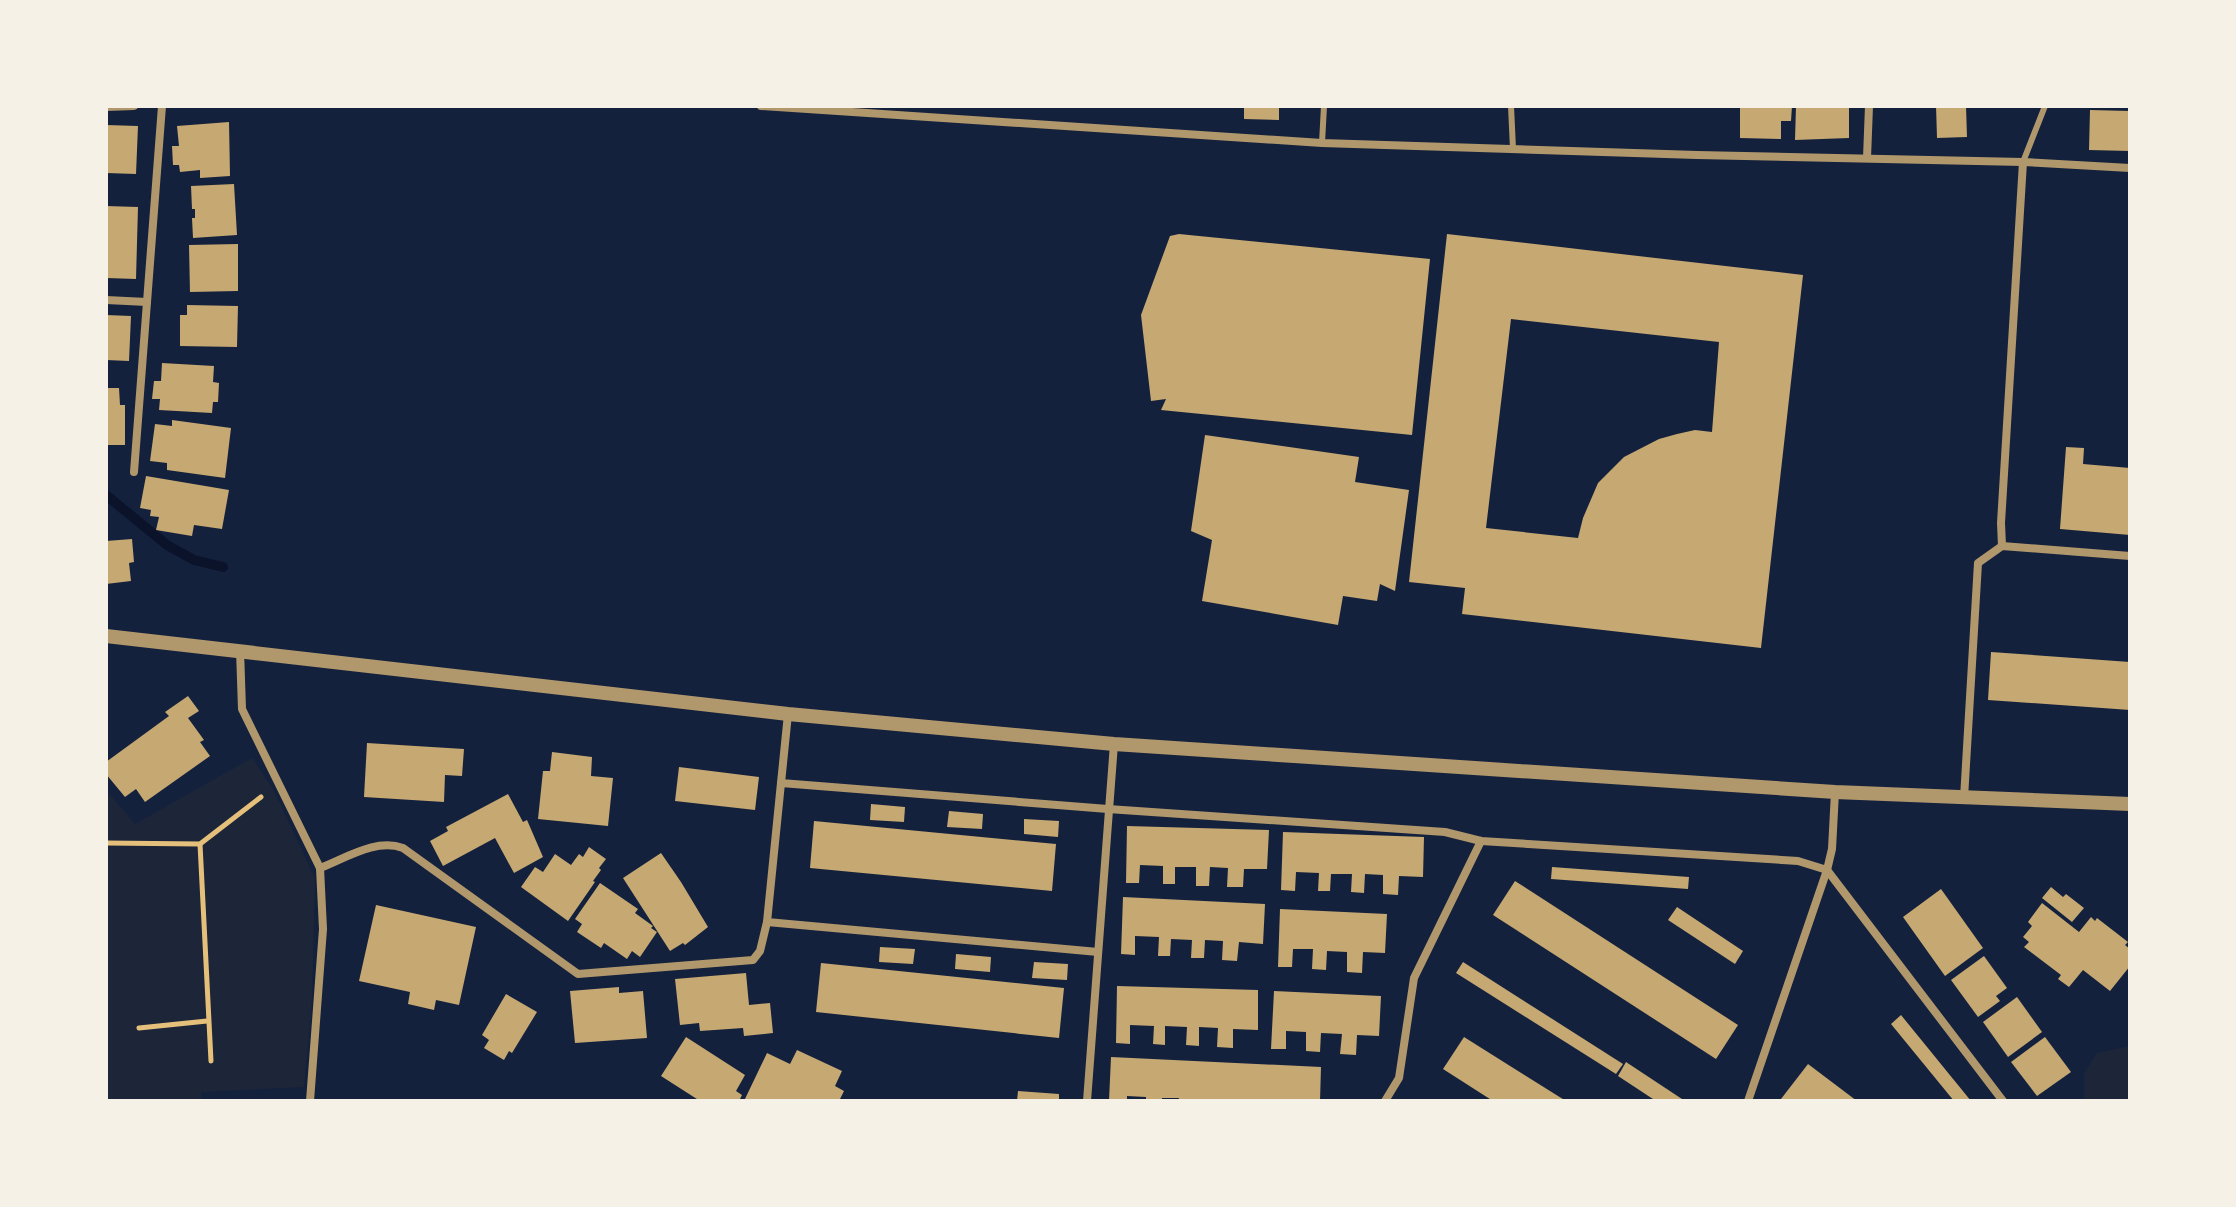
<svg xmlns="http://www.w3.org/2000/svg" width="2236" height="1207" viewBox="0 0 2236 1207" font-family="'Work Sans',sans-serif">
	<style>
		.green { fill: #1d2539 }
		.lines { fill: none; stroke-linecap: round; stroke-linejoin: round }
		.stream { stroke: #0b132b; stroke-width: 10 }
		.building { fill: #c6a872; fill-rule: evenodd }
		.path { stroke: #e5c07b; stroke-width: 5 }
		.service { stroke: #b1986c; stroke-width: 6 }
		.minor { stroke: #b1986c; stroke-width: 8 }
		.tertiary { stroke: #b1986c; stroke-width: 14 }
	</style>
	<rect width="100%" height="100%" fill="#14213d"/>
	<!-- green -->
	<g class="green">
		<path d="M252,758l22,33 41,87 -3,122 -8,87 -103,5v9h-95v-311l29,34z"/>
		<path d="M2126,1047h4v54h-46v-28l13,-20z"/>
	</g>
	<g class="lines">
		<!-- stream -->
		<path class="stream" d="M106,495l61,50 27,15 29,7"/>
	</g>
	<!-- building -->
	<g class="building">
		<path d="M1244,106h35v14l-35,-1z"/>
		<path d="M1740,106h52l-1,15h-10v18l-41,-1z"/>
		<path d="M1796,106h53v32l-54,2z"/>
		<path d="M1936,106h30l1,31 -30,1z"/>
		<path d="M2090,110l40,1v40l-41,-1z"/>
		<path d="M229,122l1,54 -30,2v-8l-20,2 -1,-7h-6l-1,-19h7l-2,-20z"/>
		<path d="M106,125l32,1 -2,48 -30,-1z"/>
		<path d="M234,184l3,51 -44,3 -1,-20h3v-9h-3l-1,-23z"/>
		<path d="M106,206l32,1 -2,72 -30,-1z"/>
		<path d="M1179,234l251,25 -18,176 -251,-25 5,-11 -15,2 -10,-86 29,-79z"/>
		<path d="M1447,234l356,41 -42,373 -299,-34 3,-26 -56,-6zM1511,319l208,23 -7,90 -17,-2 -18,4 -18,5 -35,18 -26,26 -15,35 -5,20 -92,-10z"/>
		<path d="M238,244v47l-48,1 -1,-47z"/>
		<path d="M187,305l51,1 -1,41 -57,-1v-31h7z"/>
		<path d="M106,315l25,1 -2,45 -23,-1z"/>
		<path d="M162,363l52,3 -1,16 6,1 -1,19h-5l-1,11 -53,-3 1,-11h-8l2,-18h7z"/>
		<path d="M106,388h13l1,17h5v40h-19z"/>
		<path d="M172,420l59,8 -6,50 -58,-8v-7l-17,-2 5,-37 17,2z"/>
		<path d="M1205,435l154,22 -4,25 54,8 -14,101 -15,-7 -3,17 -34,-5 -5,29 -136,-24 10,-61 -21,-9z"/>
		<path d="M2066,447l18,1 -1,16 47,4v67l-70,-6z"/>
		<path d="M146,476l83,14 -7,39 -28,-4 -2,11 -36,-6 3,-13 -9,-1 1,-6 -11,-2z"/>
		<path d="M132,539l2,23 -5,1 2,18 -25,3v-43z"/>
		<path d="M1991,652l139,10v48l-142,-10z"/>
		<path d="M188,696l11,15 -11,7 16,22 -4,2 10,14 -65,46 -9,-13 -11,8 -19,-23v-12l63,-46 -4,-4z"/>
		<path d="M367,743l97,6 -2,27 -17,-1 -1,27 -80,-5z"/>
		<path d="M552,752l40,5 -1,19 22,2 -5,48 -70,-7 5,-48h7z"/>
		<path d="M679,767l80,10 -4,33 -80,-9z"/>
		<path d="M508,794l15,28 4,-2 16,37 -29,16 -19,-35 -52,28 -13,-25 18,-10 -2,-4z"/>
		<path d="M871,804l34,3 -1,15 -34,-2z"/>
		<path d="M949,811l34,3 -1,15 -35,-2z"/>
		<path d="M1024,819l35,2 -1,16 -34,-3z"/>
		<path d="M814,821l242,23 -4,47 -242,-23z"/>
		<path d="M1127,826l142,4 -2,39h-23l-1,18h-16l1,-19 -18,-1 -1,19h-13v-19h-21v17h-12v-18l-23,-1 -1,18h-13z"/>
		<path d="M1283,832l141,5 -1,40 -24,-1 -1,19 -15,-1v-19l-18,-1 -1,19 -13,-1 1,-18h-21l-1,17h-12l1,-18 -23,-1 -1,19 -14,-1z"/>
		<path d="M589,847l17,12 -7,9 2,2 -8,11 2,1 -27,39 -47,-34 14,-20 8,5 12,-18 16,11 8,-11 4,3z"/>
		<path d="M661,853l20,29 27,45 -23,18 -2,-2 -13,8 -47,-73z"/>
		<path d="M1552,867l137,10 -1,12 -137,-10z"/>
		<path d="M1515,881l223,144 -22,34 -223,-144z"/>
		<path d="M600,883l38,26 -3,4 18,13 -2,2 6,4 -17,25 -8,-6 -5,8 -23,-16 -3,5 -24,-16 5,-8 -7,-5z"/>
		<path d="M2051,887l12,10 3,-3 18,14 -12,14 -30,-24z"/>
		<path d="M1941,889l42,59 -38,28 -42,-59z"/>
		<path d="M1123,897l142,7 -2,40 -24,-2 -2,19 -15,-1 1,-19 -18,-1 -1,18h-13l1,-18 -21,-1 -1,17h-12l1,-19 -24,-1v19l-14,-1z"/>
		<path d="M2042,903l37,29 12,-15 4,4 2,-3 31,24 -3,3 5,4v17l-20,25 -27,-21 -14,17 -11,-8 3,-4 -37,-28 5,-5 -6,-5 9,-11 -4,-4z"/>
		<path d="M376,905l100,22 -17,78 -23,-5 -2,10 -26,-6 2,-12 -51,-11z"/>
		<path d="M1677,907l66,44 -8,13 -67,-44z"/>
		<path d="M1280,909l107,5 -2,39 -22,-1 -1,21 -15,-1v-20l-20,-1 -1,19 -14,-1 1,-20h-20l-1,18h-14z"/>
		<path d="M880,947l35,2 -2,15 -34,-2z"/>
		<path d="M956,954l35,3 -1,15 -35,-3z"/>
		<path d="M1984,956l23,32 -11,8 4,5 -22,16 -27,-37z"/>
		<path d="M1034,962l34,2 -1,16 -35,-2z"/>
		<path d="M1463,962l160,102 -7,10 -160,-101z"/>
		<path d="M821,963l243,25 -5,50 -243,-26z"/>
		<path d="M746,973l3,32 21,-2 3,30 -29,3 -1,-8 -43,3 -1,-8 -19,2 -5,-46z"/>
		<path d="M1117,986l141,4v40l-25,-1v19l-16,-1 1,-19 -19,-1v19l-13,-1 1,-18 -22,-1v19l-12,-1 1,-18 -24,-1v19l-14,-1z"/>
		<path d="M619,987v6l24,-2 4,47 -72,5 -5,-52z"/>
		<path d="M1274,991l107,5 -2,40 -22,-1 -1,20 -16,-1 2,-20 -21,-1 -1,19 -14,-1v-19l-20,-1v18h-15z"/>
		<path d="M506,994l31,18 -25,41 -3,-2 -5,9 -20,-12 5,-8 -7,-5z"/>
		<path d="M2017,997l25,35 -34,25 -25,-35z"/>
		<path d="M1901,1015l70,86h-17l-63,-77z"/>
		<path d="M686,1037l59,38 -9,16 6,4 -3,6h-39l-39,-25z"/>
		<path d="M1464,1037l102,64h-73l-50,-32z"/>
		<path d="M2045,1037l26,35 -34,24 -26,-34z"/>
		<path d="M797,1050l45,21 -7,15 9,5 -5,10h-95l23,-48 23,11z"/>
		<path d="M1111,1057l210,10 -1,34h-142l1,-3h-17v3h-16v-4l-19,-1v5h-18z"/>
		<path d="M1626,1062l59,39h-29l-38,-25z"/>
		<path d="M1808,1064l49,37 -76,-2z"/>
		<path d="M1018,1091l41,3v7h-42z"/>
	</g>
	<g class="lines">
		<!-- path -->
		<g class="path">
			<path d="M106,843l94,1 61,-47"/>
			<path d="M200,844l11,217"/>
			<path d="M139,1028l68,-7"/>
		</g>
		<!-- service -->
		<g class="service">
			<path d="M1511,106l2,43"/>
			<path d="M1322,143l2,-37"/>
			<path d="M2023,162l22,-56"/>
		</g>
		<!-- minor -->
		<g class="minor">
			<path d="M761,106l561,37 375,12 326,7 107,6"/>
			<path d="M106,107l28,-1"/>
			<path d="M1867,158l2,-52"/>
			<path d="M106,300l41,2"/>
			<path d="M134,472l28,-366"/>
			<path d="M2002,546l-1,-23 22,-361"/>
			<path d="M240,650l2,59 78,159 3,61 -13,172"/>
			<path d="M788,714l-7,69 327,26 337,23 36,9 317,20 29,9 176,231"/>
			<path d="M781,783l-14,139 331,30"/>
			<path d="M1964,798l14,-235 24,-17 128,10"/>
			<path d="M320,868c26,-10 56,-30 83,-20l175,126 175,-14 7,-9 7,-29"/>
			<path d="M1087,1101l27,-357"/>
			<path d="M1385,1101l14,-23 15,-100 67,-137"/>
			<path d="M1748,1101l79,-231 5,-21 3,-57"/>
		</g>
		<!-- tertiary -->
		<path class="tertiary" d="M106,636l682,78 326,30 721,48 295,12"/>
	</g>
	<!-- border -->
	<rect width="2236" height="1207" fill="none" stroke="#f6f1e7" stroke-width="216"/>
</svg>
